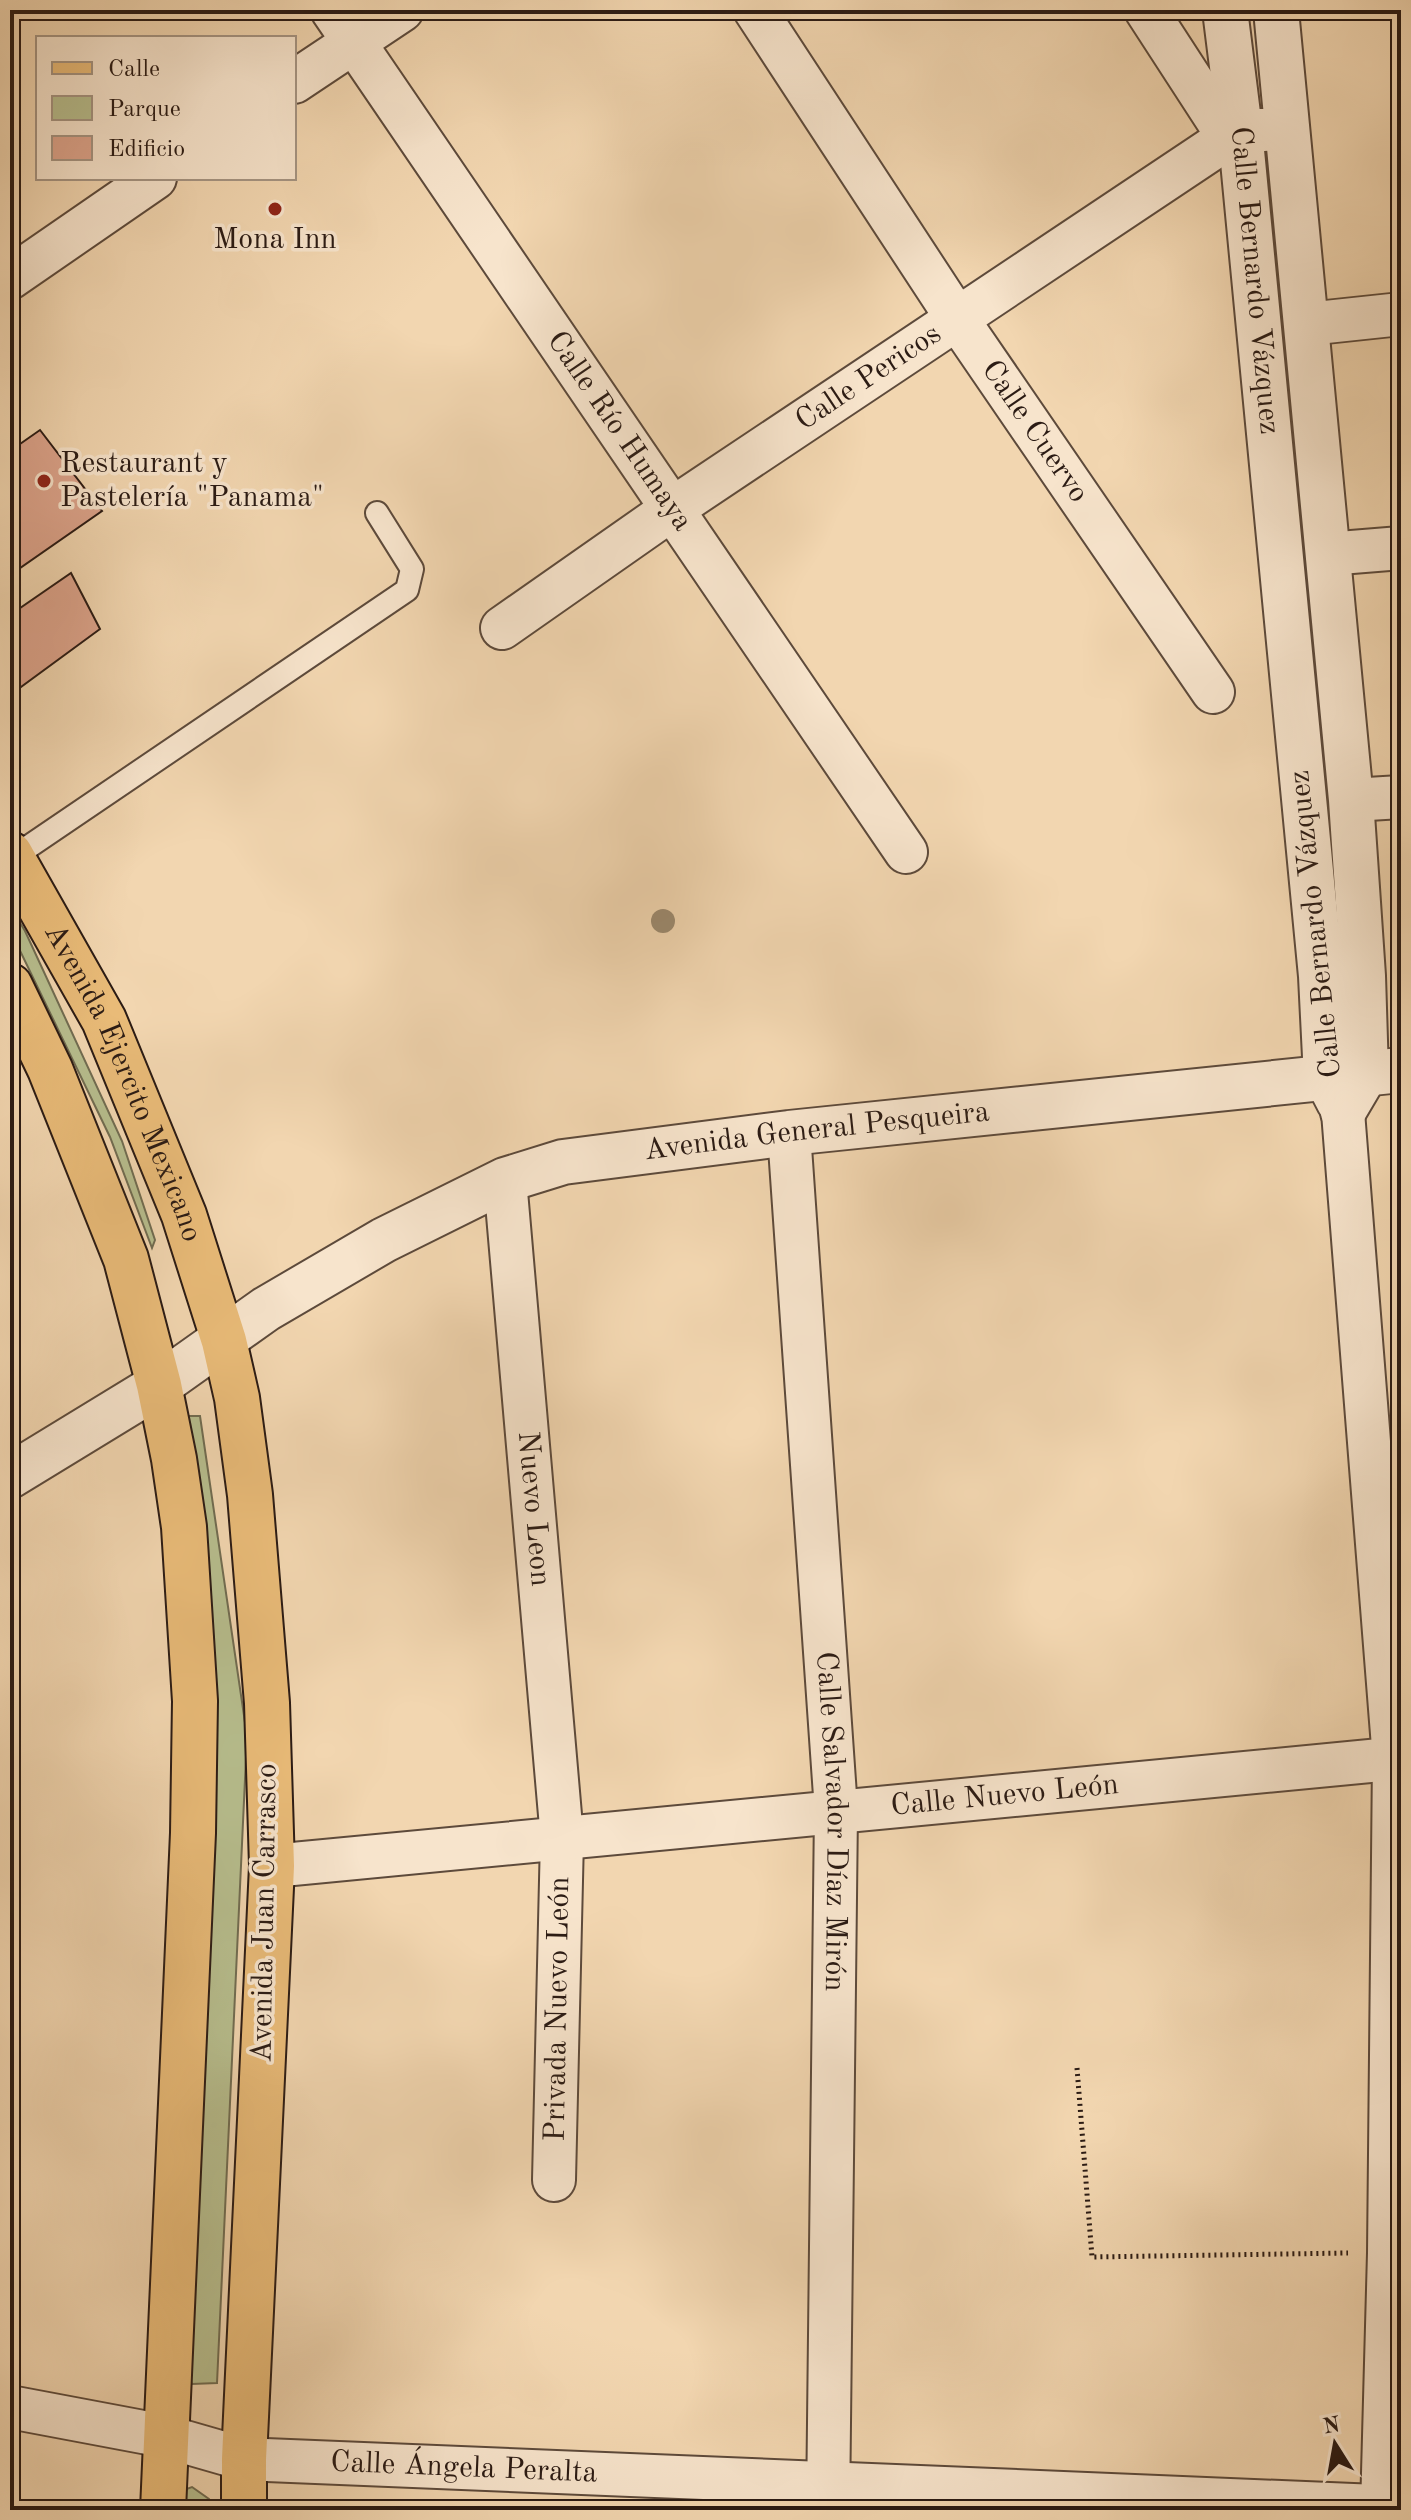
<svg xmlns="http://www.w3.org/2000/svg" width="1411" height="2520" viewBox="0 0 1411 2520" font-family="'Old Standard TT',serif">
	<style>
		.green { fill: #b7be8e; stroke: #716c51; stroke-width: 2 }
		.building { fill: #dda48c; stroke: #2b1b14; stroke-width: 2 }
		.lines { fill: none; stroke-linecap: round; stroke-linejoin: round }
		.service-casing { stroke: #5d4a3b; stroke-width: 26 }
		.minor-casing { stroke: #5d4a3b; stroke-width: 46 }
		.tertiary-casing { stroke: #5d4a3b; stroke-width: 48 }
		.primary-casing { stroke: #2b1b14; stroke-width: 48 }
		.path { stroke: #2b1b14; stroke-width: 5; stroke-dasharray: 2 4; stroke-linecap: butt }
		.service { stroke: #f7e4cc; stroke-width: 22 }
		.minor { stroke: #f7e4cc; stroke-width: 42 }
		.tertiary { stroke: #f7e4cc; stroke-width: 44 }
		.primary { stroke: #e9bb78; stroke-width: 44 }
		.tree { fill: #9c8a6f }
		.poi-dot { fill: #8f2418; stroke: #f7e4cc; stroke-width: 3 }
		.labels { text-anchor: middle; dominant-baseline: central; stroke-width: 7; stroke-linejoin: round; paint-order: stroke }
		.poi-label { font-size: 30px; fill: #2b1b14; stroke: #f7e4cc }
		.street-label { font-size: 30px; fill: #2b1b14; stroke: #f7e4cc }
	</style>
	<rect width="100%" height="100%" fill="#f2d6b0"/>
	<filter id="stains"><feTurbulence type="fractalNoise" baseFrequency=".0025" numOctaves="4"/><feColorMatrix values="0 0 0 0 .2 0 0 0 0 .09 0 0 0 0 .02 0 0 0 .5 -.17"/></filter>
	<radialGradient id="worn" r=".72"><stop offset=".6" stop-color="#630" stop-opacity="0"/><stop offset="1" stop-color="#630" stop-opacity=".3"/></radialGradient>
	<!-- green -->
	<g class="green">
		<path d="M10,906l15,25 97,210 33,99 -3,8 -42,-111 -100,-207z"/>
		<path d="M176,1416h24l47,320 -30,647 -25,1 -7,-14 32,-636z"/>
		<path d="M192,2487l17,12v11h-34v-17z"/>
	</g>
	<!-- building -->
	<g class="building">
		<path d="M40,430l62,81 -92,64v-124z"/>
		<path d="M71,573l29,56 -90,66v-80z"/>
	</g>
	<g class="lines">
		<defs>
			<path id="service" d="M12,858l395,-268 5,-21 -35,-56"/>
			<g id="minor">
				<path id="s1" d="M332,10l574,842"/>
				<path id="s2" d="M755,10l203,310 255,372"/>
				<path d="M1146,10l72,111 22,9h24"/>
				<path d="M294,82l108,-72"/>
				<path d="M10,278l145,-100"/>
				<path d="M1307,324l94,-10"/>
				<path d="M1327,554l74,-6"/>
				<path id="s3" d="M502,628l170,-119 568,-379"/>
				<path d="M1351,800l50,-3"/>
				<path d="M1343,1112l51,647 -5,494 -7,257"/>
				<path id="s4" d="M789,1133l47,677 -8,700"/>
				<path id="s5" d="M505,1180l57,658 -8,342"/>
				<path id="s6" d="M272,1866l1129,-108"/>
				<path id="s7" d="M10,2407l154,29 80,23 1157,48"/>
			</g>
			<g id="tertiary">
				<path id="s8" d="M1225,10l15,120 81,846 5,101 13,25"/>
				<path d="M1276,10l75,790 12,176 3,97 -23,39"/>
				<path id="s9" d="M10,1476l149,-91 107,-76 118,-69 121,-60 58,-18 226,-29 612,-63"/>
			</g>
			<g id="primary">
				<path id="s10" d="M10,854l94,166 80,195 40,126 13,57 13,97 17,208 5,163 -28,593v51"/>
				<path d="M10,986l40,83 76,190 33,126 15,74 10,68 11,174 -2,132 -30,677"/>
			</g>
		</defs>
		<!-- service casing -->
		<use href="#service" class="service-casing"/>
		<!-- minor casing -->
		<use href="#minor" class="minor-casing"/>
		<!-- tertiary casing -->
		<use href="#tertiary" class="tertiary-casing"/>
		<!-- primary casing -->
		<use href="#primary" class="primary-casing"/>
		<!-- path -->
		<path class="path" d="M1077,2068l15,189 256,-4"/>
		<!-- service -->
		<use href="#service" class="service"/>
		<!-- minor -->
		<use href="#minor" class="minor"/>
		<!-- tertiary -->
		<use href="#tertiary" class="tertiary"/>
		<!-- primary -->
		<use href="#primary" class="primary"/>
	</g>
	<!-- trees -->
	<circle class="tree" cx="663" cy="921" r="12"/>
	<!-- markers -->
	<g class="poi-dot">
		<circle cx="275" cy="209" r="8"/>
		<circle cx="44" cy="481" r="8"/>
	</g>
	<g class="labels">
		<!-- poi labels -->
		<g class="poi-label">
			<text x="275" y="240">Mona Inn</text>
			<text x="60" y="464" text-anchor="start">Restaurant y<tspan x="60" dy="34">Pastelería "Panama"</tspan></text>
		</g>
		<!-- street labels -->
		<g class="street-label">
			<text stroke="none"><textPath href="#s8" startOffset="272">Calle Bernardo Vázquez</textPath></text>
			<text stroke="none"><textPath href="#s3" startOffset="444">Calle Pericos</textPath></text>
			<text stroke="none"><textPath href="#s1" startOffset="510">Calle Río Humaya</textPath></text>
			<text stroke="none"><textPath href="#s2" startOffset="506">Calle Cuervo</textPath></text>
			<text transform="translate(1316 924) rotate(-96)">Calle Bernardo Vázquez</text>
			<text stroke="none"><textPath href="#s10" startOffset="256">Avenida Ejercito Mexicano</textPath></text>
			<text stroke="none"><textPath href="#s9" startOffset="894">Avenida General Pesqueira</textPath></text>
			<text stroke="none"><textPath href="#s5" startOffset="330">Nuevo Leon</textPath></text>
			<text stroke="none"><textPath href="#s6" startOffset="736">Calle Nuevo León</textPath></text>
			<text stroke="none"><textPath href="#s4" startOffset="690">Calle Salvador Díaz Mirón</textPath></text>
			<text transform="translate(265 1913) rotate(-89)">Avenida Juan Carrasco</text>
			<text transform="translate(558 2009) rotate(-89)">Privada Nuevo León</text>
			<text stroke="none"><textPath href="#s7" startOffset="460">Calle Ángela Peralta</textPath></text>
		</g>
	</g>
	<!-- margin -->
	<rect width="1411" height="2520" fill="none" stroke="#f2d6b0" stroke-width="40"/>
	<rect x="12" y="12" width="1387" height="2496" fill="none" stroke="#2b1b14" stroke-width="4"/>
	<rect x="20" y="20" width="1371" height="2480" fill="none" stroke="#2b1b14" stroke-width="2"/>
	<!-- legend -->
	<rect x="36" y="36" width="260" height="144" fill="#f7e4cc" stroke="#a59482" stroke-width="2"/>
	<rect x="52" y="62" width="40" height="12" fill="#e9bb78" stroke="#a59482" stroke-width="2"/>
	<text x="108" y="76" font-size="24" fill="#2b1b14">Calle</text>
	<rect x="52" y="96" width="40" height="24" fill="#b7be8e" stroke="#a59482" stroke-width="2"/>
	<text x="108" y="116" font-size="24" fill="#2b1b14">Parque</text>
	<rect x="52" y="136" width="40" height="24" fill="#dda48c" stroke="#a59482" stroke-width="2"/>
	<text x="108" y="156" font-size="24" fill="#2b1b14">Edificio</text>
	<!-- north arrow -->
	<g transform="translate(1335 2444) rotate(349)" stroke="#f7e4cc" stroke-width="6" paint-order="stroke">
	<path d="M0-6L14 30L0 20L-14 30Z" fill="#2b1b14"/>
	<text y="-12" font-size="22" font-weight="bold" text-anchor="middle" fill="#2b1b14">N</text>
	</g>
	<rect width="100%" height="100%" filter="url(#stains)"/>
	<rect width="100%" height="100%" fill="url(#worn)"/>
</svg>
